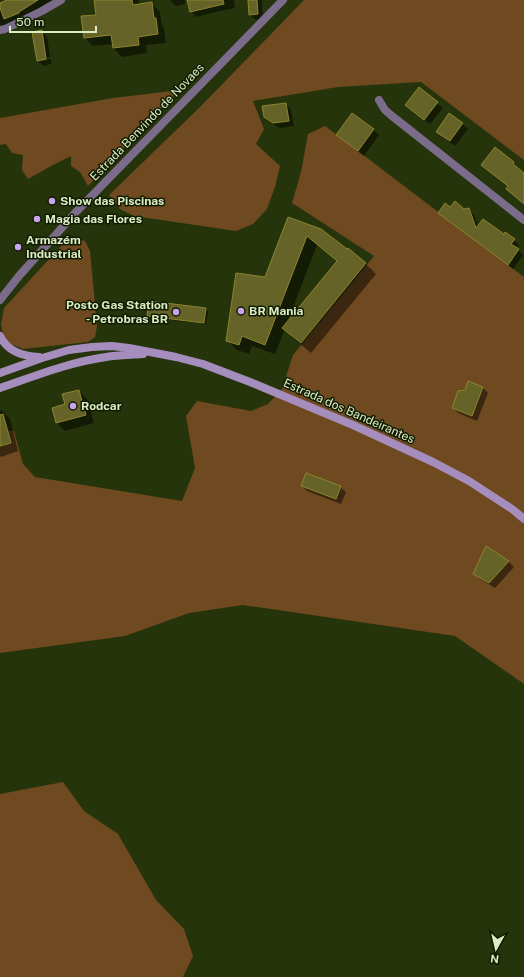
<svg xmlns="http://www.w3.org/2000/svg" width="524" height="977" viewBox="0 0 524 977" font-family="'Public Sans',sans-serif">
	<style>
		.green { fill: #6f491f }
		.shadow { fill: #0007; fill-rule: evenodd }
		.building { fill: #666329; stroke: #8b862e }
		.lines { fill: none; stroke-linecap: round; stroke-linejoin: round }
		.minor { stroke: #7a6c8a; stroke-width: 8 }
		.tertiary { stroke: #7a6c8a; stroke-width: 8 }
		.secondary { stroke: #a58ebe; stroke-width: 8 }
		.poi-dot { fill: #c9a5ee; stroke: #101b00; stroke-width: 1.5 }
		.labels { text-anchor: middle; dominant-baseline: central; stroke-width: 3; stroke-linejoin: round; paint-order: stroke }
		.street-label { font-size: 12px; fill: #dcedc6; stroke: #101b00 }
		.poi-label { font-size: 12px; font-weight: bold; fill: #dcedc6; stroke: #101b00; text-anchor: start }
	</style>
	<rect width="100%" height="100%" fill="#26340b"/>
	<!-- green -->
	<g class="green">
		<path d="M304,0h220v160l-103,-78 -83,5 -85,14 11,28 -8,15 24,22 -5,21 -8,22 -14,15 -17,7 -102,-15 -14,-7 -11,-14 91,-88z"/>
		<path d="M180,90l-92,96 -8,-14 -9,-6v-10l-18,9 -25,14 -6,-9 1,-15 -11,-2 -6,-9 -6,1v-27l113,-20z"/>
		<path d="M325,126l199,151v407l-69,-48 -212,-31 -54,8 -64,23 -125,17v-224l14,2 9,33 12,13 147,24 13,-33 -9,-52 11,-15 54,10 17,-7 14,-15 11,-34 81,-99 -82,-53 9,-31 7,-38z"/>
		<path d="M73,239l12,2 5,10 7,75 -2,11 -7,5 -65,7 -12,-5 -7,-6 -3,-13 3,-17 60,-65z"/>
		<path d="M63,782l21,29 34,23 38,66 28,29 9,27 -10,21h-183v-183z"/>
	</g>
	<!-- shadow -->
	<g class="shadow">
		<path d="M10,0h42l-51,31 -1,4v-31z"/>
		<path d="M95,0h44l1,5 11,-2 9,9 2,13 2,3 2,15 -20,2 1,8 -25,4 -9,-9v-4l-20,2 -9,-9 14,-21z"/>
		<path d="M170,0h15v4l-9,2z"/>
		<path d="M188,0h46l1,8 -19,4 -20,5 -5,-6z"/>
		<path d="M249,0h13l1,19 -7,1 -6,-5z"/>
		<path d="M42,31l5,6 3,20 -9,2v2l10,-2v5l-8,2 -5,-6z"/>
		<path d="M419,89l24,19 -13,16 -18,-14z"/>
		<path d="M286,104l5,6 3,16 -14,2 -10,-6 -5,-5z"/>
		<path d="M353,114l21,16 5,5 -15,21 -21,-16 -6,-5z"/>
		<path d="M462,124l6,5 -13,17 -12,-9 -6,-6z"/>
		<path d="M450,209h19l5,6 4,11 36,14 5,5 -2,3 6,7 -10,14 -68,-51z"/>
		<path d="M289,218l59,32 18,14 10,10 -65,79 -18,-15 -8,-9 -10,25 -23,-8 -3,8 -12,-4 -10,-10 39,-62zM317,245l20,17 -50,61z"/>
		<path d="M205,309l3,2 -2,13 -56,-6 -2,-3z"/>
		<path d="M483,388l5,5 -11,28 -19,-8 -5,-5z"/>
		<path d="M79,391l8,8 7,24 -29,8 -9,-9 10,-17z"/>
		<path d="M1,410l9,9 8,32 -17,6 -1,-1v-45z"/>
		<path d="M302,486l38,1 6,5 -5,12 -34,-13z"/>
		<path d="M486,547l23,15 5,5 -19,21 -15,-9 -6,-5z"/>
	</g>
	<!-- building -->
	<g class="building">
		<path d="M7,0h31l-19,12v1l-15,6 -4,-11v-5z"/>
		<path d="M94,0h38l1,5 19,-3 2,16h2l2,16 -20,3 1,8 -26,3 -2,-13 -27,3 -3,-22 15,-1z"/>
		<path d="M187,0h36l1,4 -34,8z"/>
		<path d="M248,0h9l1,14 -9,1z"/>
		<path d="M42,30l4,29 -9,2 -5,-29z"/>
		<path d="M419,87l19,15 -14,18 -19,-15z"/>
		<path d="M286,103l3,18 -16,2 -9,-6 -2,-11z"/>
		<path d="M352,113l22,16 -16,22 -22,-16z"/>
		<path d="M449,113l14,10 -13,18 -14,-9z"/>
		<path d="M495,147l19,15 -1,2 11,9v31l-18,-15 2,-3 -27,-21z"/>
		<path d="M455,201l9,8 5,-1 7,20 7,-9 21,15 1,-2 10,7 -4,5 8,5 -11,16 -70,-52 7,-10 5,4z"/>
		<path d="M288,217l33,12 26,20 1,-1 18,15 -65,80 -19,-15 55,-67 -30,-25 -42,109 -23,-9 -3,9 -13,-4 10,-68 29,4z"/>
		<path d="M149,301l57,7 -2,15 -57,-7z"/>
		<path d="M468,381l15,6 -11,29 -20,-8 6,-17 7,-1z"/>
		<path d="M79,390l7,25 -30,8 -4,-15 13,-4 -3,-10z"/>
		<path d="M3,414l8,29 -11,3v-31z"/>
		<path d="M306,473l35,13 -5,13 -35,-13z"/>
		<path d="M486,546l23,15 -20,22 -16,-9z"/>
	</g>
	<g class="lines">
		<!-- minor -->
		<g class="minor">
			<path d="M0,30l5,-1 37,-18 19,-11"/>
			<path d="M379,100l6,10 7,6 132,104"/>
		</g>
		<!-- tertiary -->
		<path class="tertiary" d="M0,300l19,-24 57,-64 207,-212"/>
		<!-- secondary -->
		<g class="secondary">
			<path d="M0,336c8,16 23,20 39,21"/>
			<path d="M0,373l42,-15 27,-8 23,-3 20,-1 17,2 47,9 27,7 47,18 103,43 80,37 36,19 43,28 12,10"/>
			<path d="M0,388c35,-12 70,-26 106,-31 12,-2 25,-2 37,-3"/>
		</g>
	</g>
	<!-- markers -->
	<g class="poi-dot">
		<circle cx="52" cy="201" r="4"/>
		<circle cx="37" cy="219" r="4"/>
		<circle cx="18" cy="247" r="4"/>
		<circle cx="241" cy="311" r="4"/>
		<circle cx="176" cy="312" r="4"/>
		<circle cx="73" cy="406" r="4"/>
	</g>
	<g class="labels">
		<!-- street labels -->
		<g class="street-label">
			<text transform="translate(147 122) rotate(-46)">Estrada Benvindo de Novaes</text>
			<text transform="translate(349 411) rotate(24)">Estrada dos Bandeirantes</text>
		</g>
		<!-- poi labels -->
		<g class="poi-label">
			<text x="60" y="201">Show das Piscinas</text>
			<text x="45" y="219">Magia das Flores</text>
			<text x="26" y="240">Armazém<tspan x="26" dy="14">Industrial</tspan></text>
			<text x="168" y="305" text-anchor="end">Posto Gas Station<tspan x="168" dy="14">- Petrobras BR</tspan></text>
			<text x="249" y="311">BR Mania</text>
			<text x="81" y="406">Rodcar</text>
		</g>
	</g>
	<!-- north arrow -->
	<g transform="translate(496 949) rotate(188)" stroke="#101b00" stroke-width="3" paint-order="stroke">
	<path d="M0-3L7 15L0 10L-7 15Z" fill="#dcedc6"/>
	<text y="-6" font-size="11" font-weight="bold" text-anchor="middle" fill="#dcedc6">N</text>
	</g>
	<!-- scale -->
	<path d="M10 26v6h86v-6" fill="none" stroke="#dcedc6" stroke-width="2"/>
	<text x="16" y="26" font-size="12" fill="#dcedc6" stroke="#101b00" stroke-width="3" paint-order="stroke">50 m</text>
</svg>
